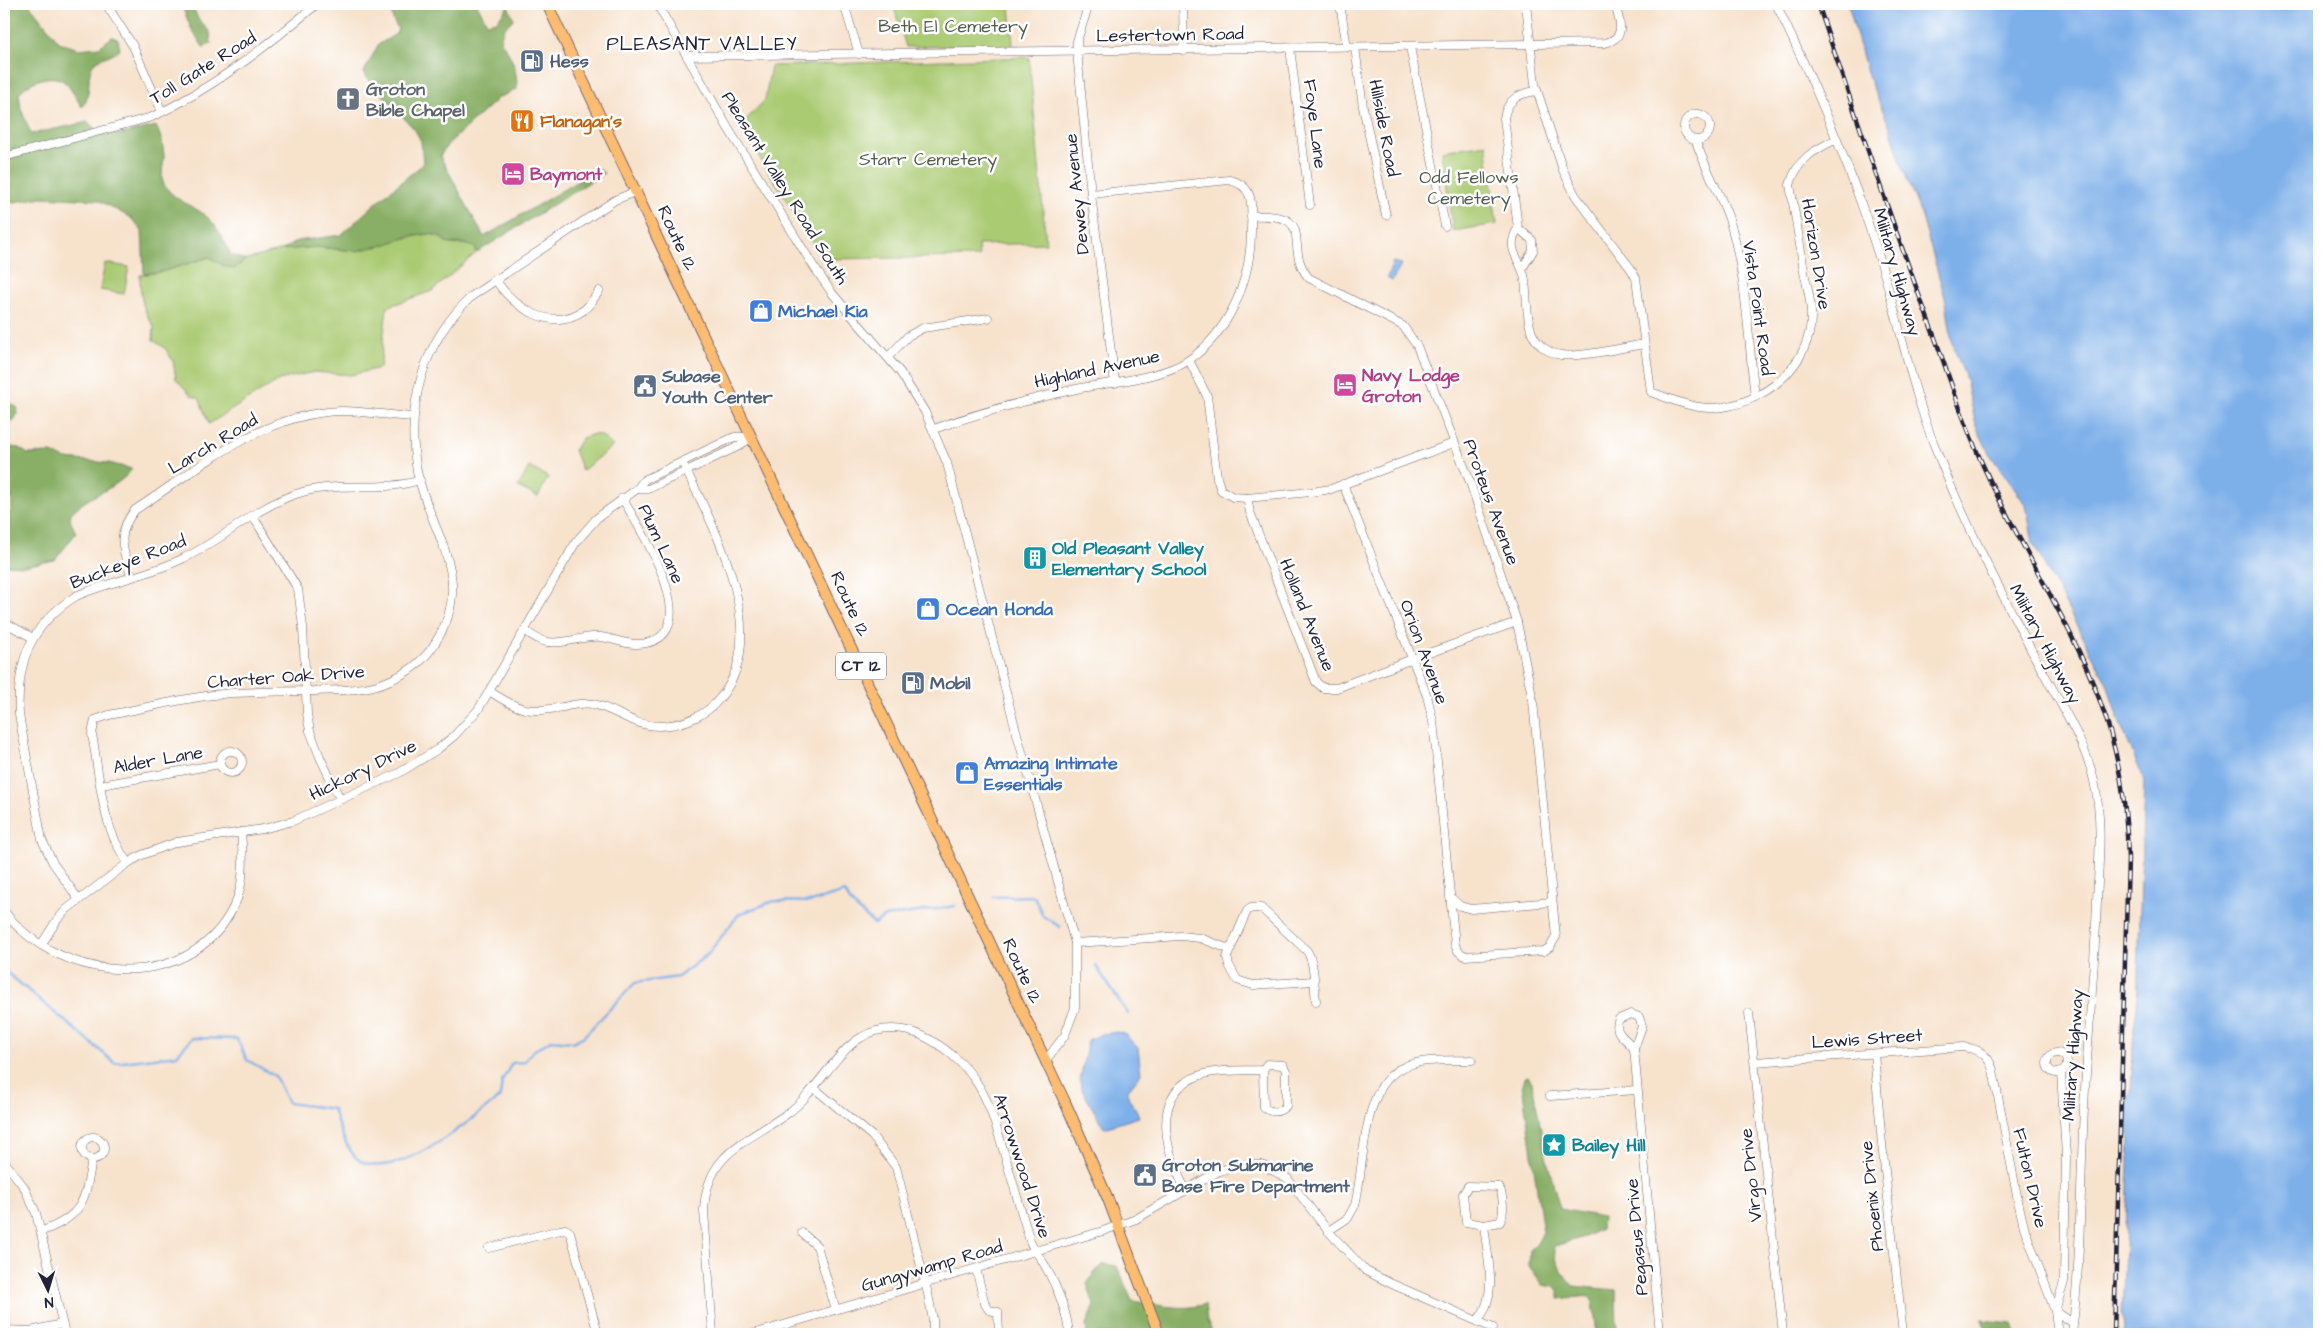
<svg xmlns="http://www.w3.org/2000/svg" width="2323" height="1338" viewBox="0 0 2323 1338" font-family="'Architects Daughter',sans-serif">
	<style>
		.green { fill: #abcb73; stroke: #667657 }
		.forest { fill: #88af65; stroke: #556850 }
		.water { fill: #7dafe9; stroke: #506892 }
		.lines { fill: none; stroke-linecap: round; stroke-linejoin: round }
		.stream { stroke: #7dafe9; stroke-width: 2.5 }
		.minor-casing { stroke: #6d656e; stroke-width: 9 }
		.highway-casing { stroke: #6d656e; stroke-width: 12 }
		.minor { stroke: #fff; stroke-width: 8 }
		.highway { stroke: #febc70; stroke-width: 10 }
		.rail-casing { stroke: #22223b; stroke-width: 4.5 }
		.rail { stroke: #fff; stroke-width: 2.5; stroke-dasharray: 8; stroke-linecap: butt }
		.labels { text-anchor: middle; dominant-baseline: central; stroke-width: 5; stroke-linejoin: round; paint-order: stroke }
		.shield { fill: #fff; stroke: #646476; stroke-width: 1 }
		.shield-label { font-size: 16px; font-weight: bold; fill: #22223b }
		.park-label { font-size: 18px; fill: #525d4f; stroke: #fff }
		.street-label { font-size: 18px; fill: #22223b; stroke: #fff }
		.service-label { font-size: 18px; font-weight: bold; fill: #4e5e75; stroke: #fff; text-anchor: start }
		.worship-label { font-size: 18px; font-weight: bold; fill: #5b616d; stroke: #fff; text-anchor: start }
		.food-label { font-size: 18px; font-weight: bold; fill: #c56008; stroke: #fff; text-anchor: start }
		.hotel-label { font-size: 18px; font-weight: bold; fill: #b23c85; stroke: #fff; text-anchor: start }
		.shop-label { font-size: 18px; font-weight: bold; fill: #366cbe; stroke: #fff; text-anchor: start }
		.culture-label { font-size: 18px; font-weight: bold; fill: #0d838f; stroke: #fff; text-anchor: start }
		.neighbourhood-label { font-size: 19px; letter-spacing: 1px; fill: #22223b; stroke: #fff }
	</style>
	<rect width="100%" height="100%" fill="#fff"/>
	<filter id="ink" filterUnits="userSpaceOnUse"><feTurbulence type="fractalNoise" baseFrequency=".02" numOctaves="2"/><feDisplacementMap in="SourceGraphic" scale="10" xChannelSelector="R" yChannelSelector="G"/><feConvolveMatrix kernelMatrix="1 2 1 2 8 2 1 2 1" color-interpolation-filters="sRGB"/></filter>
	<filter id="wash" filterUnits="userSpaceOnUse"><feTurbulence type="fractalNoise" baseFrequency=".0096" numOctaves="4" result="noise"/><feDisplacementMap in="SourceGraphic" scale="20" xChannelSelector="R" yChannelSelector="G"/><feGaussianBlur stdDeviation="1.12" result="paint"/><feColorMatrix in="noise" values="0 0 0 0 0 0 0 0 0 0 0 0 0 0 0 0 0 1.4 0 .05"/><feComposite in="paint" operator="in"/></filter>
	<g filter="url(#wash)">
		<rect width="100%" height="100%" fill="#f7e2cc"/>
		<!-- green -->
		<g class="green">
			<path d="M893,4h117l3,42 -107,1z"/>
			<path d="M1029,57l17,186 -68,2 1,12 -156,2 -83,-133 25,-26 6,-34z"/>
			<path d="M1486,144l11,80 -44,7 -11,-80z"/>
			<path d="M428,234c12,1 14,8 23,10 9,2 16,-2 25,4v5l-44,38 -45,16 -7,61 -29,7 -37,-3 -35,8 -70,44 -10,-26 -7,-2 -16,-17 -3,-18 -8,-13 -12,-8 1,-14c-12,-15 -14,-32 -14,-51l21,-3 49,-15 14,9 10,3 11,-9 37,-10 35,-3 28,3z"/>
			<path d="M105,263l24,4 -5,27 -24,-4z"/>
			<path d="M594,434l8,2 11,10 -31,25 -8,-21 8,-12z"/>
			<path d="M529,467l19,10 -10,20 -20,-10z"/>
			<path d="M4,486c8,6 9,14 9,24l-9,9z"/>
		</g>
		<!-- forest -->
		<g class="forest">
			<path d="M4,4h25l30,38 19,7 21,-2 13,-10 6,2 2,11c-7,5 -19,7 -25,12 -11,11 -1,32 -13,45 -5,-7 -12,-21 -19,-26 -14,-9 -35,2 -44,12l2,16 10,25 57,-12 14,13 20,-1 34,-8c5,10 7,19 8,30 0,10 -5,21 1,30 10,15 28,19 41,30 12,10 18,25 25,39l14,5 -11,9 -10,-3 -15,-9 -48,15 -17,2 -2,-43 -11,-13 -33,-18 -56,-3 -38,7v-65l2,-9 -2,-6z"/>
			<path d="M181,4h11l6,15 12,13 1,12 -8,3 -12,-19z"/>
			<path d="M403,4h74l10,19 10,-2 11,-15 6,13 -10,9 -4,12c12,17 17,28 17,49l-19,9 -50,46 -8,12 44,81 104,-62 12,-6 4,4 -128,80v-5l-14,-5 -12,1 -12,-9 -10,-1 -18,2 -26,9 -28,6 -39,-4 -35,3 15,-9 44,-6 36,-33 46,-38 -2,-23 -6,-11 -48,-52 -3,-6 14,-27 18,-11 2,-5 -5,-9 -2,-10z"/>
			<path d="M4,400l14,8c-1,9 -4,16 -14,17z"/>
			<path d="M4,446l15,2 9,6 23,-1 15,6 43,4 23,6c-15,21 -43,25 -61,44l-1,7 6,13 -21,27 -31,6 -20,-1v-46l9,-9c0,-10 -1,-18 -9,-24z"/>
			<path d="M1528,1076l4,6 14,74 14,53 42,8 -1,12 -14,7 -32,10c-2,15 9,29 18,40l43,4 1,44h-20l-4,-32 -4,-6 -30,3v-7l-4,-5 -12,-2 -14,-19 1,-17 8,-7 5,-10 -21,-148 2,-6z"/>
			<path d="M1104,1264l13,2 15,35c23,3 51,11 73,3l2,17 6,13h-126l-1,-9 8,-20 -7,-21 8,-12z"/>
			<path d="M1982,1320l30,3 5,11h-29z"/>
		</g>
		<!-- water -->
		<g class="water">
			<path d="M1848,4h471v1330h-197l2,-7 -2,-13 7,-150 -1,-67 3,-5 3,-65 3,-19 7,-228 -27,-64 -10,-33 -74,-140 -7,-38 -37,-52 -13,-27 -10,-47 -14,-36 -6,-42 -25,-87 -18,-45 -13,-42 -21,-48z"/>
			<path d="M1393,262l9,2 -10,17 -5,-3z"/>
			<path d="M1117,1032l8,2 13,14 3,26 -14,17c1,11 10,16 12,26l-35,11 -23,-40 -1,-8 8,-40 14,-6z"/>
		</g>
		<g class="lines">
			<!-- stream -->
			<g class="stream">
				<path d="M994,897l40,-1 9,20 17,11"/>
				<path d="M1096,966l32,48"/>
				<path d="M4,970l111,93 62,-8 15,-17 45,1 10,21 28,16 13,27 45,6c4,14 14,43 26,51 37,24 113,-41 141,-63l2,-16 10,-18 12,-1 9,-11 18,-11 22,2 11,-6 51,-53 43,-6 30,-23 31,-40 35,-13 37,1 34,-10 6,11 23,21 11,-7 70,-11"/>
			</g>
		</g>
	</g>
	<g filter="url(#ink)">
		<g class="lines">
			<defs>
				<g id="minor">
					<path d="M106,4l27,42 29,66"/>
					<path d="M657,4l71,124 86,139 18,26 68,79 25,40 22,51 67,260 61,220v65l-10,27 -19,25"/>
					<path d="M844,4l15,50"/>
					<path d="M1089,4l-12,37v11l14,142 24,189"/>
					<path d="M1183,4l1,47"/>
					<path d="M1340,4l7,43"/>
					<path d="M1526,4l9,80 28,86 12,25 56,74 5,9 15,114c19,7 42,17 63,16 49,-3 99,-43 97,-95 0,-13 -4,-28 -7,-41 -4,-29 -9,-58 -14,-87 7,-26 24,-35 47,-46"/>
					<path d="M1776,4c40,82 76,166 103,253 21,65 32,132 58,195 28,72 64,140 100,209 19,35 49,82 57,120 9,38 5,80 3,119 -2,63 -8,126 -12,189 -5,82 -3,164 -13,245"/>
					<path d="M1355,47l8,60 23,108"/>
					<path d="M1410,47l35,179"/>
					<path d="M1290,48l20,157"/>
					<path d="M687,56l918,-13c23,-6 14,-22 10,-39"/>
					<path d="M1537,91c-17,2 -30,8 -33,27l14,110c-14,24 4,30 7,52 2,16 1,38 7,53 5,12 16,20 29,22 18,3 64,-8 83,-11"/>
					<circle cx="1697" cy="127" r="13"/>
					<path d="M1696,141c9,28 25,53 34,81 17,57 18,117 25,175"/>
					<path d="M4,157l148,-40c61,-29 114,-70 165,-113"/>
					<path d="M1251,216c70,-4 30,30 58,62l94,48 14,20 53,136 47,140 16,79 23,236 -6,10 -6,4 -79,5 -7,-5 -3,-6 -22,-224 -6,-25 -84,-212"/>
					<path d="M1518,228l14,12 1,11 -10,16"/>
					<path d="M495,279c19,29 56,54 89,31 6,-5 11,-13 15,-19"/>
					<path d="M889,356l19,-20 15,-8 65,-10"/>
					<path d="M1189,360l18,36 10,82 4,12 12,7 14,1 64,-6 20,-3 123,-46"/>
					<path d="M934,429c46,-17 93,-29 142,-40 31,-6 87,-11 113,-29 41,-29 62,-80 62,-128 0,-24 6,-46 -22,-52l-138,14"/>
					<path d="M637,489h11l89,-42 15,-10"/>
					<path d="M1247,498l3,14 66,170 7,6h14l75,-29 105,-37"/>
					<path d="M252,515l46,74 5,38 4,87 3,17 10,26 20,42"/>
					<path d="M131,576c-8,-26 -16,-42 4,-66 63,-41 127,-97 206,-99 24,0 48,5 72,6"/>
					<path d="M4,622l29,16"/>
					<path d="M524,630c7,5 15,11 23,12 18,3 36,-7 54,-5 15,2 30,10 45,6 61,-12 -8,-118 -24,-145"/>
					<path d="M489,691c31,19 37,23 74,16 9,-2 20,-5 30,-3 25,6 39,22 67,22 23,-1 46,-10 60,-28 54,-63 -8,-175 -38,-236"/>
					<circle cx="231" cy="762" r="11"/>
					<path d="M101,785l119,-21"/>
					<path d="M128,863c-27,-36 -28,-86 -36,-129l3,-14 14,-5c41,-8 82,-19 123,-22 28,-1 56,-2 83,-2 22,-1 47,0 68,-8 23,-8 42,-22 54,-43 39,-63 -8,-109 -20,-169 -12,-65 6,-130 55,-175l143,-96 22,-9"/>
					<path d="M1450,897l10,9 11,3 81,-7"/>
					<path d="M79,900l-26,-37 -11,-23 -23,-125c-3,-53 11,-90 57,-119 35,-15 74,-21 108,-38 39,-18 70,-50 112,-64 41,-14 83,-1 124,-14"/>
					<path d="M4,911c56,75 194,85 233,-12 8,-21 6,-45 4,-67"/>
					<path d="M1075,943l106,-7 19,2 29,11"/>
					<path d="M41,945l16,-25 10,-11 61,-46 14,-8 35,-13 86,-13 30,-8 106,-48 39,-24 16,-13 24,-26 98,-168 21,-24 40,-29 7,-9 90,-43h18"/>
					<path d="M1314,981l-61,4 -16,-5 -8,-15 -2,-8 20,-46 4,-3h10l46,43c8,12 7,35 9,50"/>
					<path d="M1749,1013l34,321"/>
					<path d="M1631,1014l8,3 3,9 -8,23c-7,-11 -22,-15 -15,-30z"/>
					<path d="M1634,1049l26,285"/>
					<circle cx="2057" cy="1063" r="10"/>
					<path d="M1874,1054l8,90 21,190"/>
					<path d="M1755,1062l208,-15c16,2 25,7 30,23l25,131 6,26 31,84 3,23"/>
					<path d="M814,1088l58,48 24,31 32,127 5,26v14"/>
					<path d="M1550,1096l87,-6"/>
					<circle cx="93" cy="1148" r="11"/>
					<path d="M4,1161l20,26 12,26 29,121"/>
					<path d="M1468,1186l31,1c4,8 6,26 1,35l-16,3 -18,-3 -3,-28z"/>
					<path d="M1186,1190c-20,-36 -38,-98 15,-115 19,-6 42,-4 62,-5l4,-6 16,1 3,6v35c-7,7 -14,7 -22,2l-1,-38"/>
					<path d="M42,1231c42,-15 43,-31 50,-72"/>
					<path d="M1328,1231l20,-13 7,-13c10,-38 5,-120 49,-138 20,-9 46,-6 68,-7"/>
					<path d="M802,1233l15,13 19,64"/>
					<path d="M489,1248l71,-18 5,-1 5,3 28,102"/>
					<path d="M976,1269l9,35 4,6 9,2 1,22"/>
					<path d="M2055,1311l9,-29 2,-126 -5,-84"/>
					<path d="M2055,1311l18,12"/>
					<path d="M1478,1320c21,-25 9,-64 6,-95"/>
					<path d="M4,1330l26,1 32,-7"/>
					<path d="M713,1334l-9,-123c2,-59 44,-69 84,-98 27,-19 48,-62 74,-76 18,-11 42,-10 61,-1 21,10 42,28 54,47 11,17 17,37 23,56 10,34 20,68 30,102 3,9 10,15 14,23 12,21 23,46 25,70"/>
					<path d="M753,1334l350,-103 33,-12 81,-47 18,-6 13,-2 14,1 25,13 41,53 38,40 26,13 101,44"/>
				</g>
				<path id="highway" d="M547,4l518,1098 43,97 51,135"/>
			</defs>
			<!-- minor casing -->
			<use href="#minor" class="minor-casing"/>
			<!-- highway casing -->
			<use href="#highway" class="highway-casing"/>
			<!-- minor -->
			<use href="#minor" class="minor"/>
			<!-- highway -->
			<use href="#highway" class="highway"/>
			<defs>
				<path id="rail" d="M1818,4c38,112 75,223 117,334 14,38 26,78 43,116 36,85 90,161 122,247 19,51 27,104 28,158l-14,475"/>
			</defs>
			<!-- rail casing -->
			<use href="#rail" class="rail-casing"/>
			<!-- rail -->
			<use href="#rail" class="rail"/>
		</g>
	</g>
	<!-- icons -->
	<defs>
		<symbol id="fuel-square" viewBox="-11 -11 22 22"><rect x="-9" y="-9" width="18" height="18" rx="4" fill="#5c6f8a" stroke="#fff"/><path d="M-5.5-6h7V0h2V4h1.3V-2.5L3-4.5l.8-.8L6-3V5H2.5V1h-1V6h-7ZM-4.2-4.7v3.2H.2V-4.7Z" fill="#fff"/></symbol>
		<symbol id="church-square" viewBox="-11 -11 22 22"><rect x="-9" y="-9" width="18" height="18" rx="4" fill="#6b7280" stroke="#fff"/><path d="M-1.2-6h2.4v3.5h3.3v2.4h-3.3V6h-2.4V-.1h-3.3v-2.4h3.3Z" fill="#fff"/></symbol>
		<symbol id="restaurant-square" viewBox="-11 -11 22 22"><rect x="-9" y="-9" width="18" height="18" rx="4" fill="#e8710a" stroke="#fff"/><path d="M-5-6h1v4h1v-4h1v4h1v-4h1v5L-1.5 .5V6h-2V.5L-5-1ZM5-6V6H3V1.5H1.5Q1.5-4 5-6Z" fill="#fff"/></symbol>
		<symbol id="hotel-square" viewBox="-11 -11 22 22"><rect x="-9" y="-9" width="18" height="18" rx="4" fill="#d1479c" stroke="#fff"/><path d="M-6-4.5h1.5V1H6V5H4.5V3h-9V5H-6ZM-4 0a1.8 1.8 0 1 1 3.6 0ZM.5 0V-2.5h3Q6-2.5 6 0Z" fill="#fff"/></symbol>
		<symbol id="shop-square" viewBox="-11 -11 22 22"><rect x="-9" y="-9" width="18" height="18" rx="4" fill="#3f7fe0" stroke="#fff"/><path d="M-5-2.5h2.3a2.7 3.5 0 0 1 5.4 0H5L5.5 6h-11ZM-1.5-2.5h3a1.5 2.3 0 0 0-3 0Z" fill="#fff"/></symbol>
		<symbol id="civic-square" viewBox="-11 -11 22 22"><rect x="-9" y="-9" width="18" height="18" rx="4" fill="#5c6f8a" stroke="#fff"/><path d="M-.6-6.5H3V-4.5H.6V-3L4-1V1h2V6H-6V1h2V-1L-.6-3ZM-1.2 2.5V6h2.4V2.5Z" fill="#fff"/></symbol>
		<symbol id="building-square" viewBox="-11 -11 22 22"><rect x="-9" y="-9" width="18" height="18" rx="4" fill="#0f9aa8" stroke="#fff"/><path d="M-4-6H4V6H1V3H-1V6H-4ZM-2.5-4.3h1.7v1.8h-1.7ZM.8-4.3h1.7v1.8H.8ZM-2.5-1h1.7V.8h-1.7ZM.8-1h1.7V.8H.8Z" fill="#fff"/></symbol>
		<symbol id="sight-square" viewBox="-11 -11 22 22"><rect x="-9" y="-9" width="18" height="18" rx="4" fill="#0f9aa8" stroke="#fff"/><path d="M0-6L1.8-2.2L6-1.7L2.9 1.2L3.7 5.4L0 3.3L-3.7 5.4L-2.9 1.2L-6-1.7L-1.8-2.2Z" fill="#fff"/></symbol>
	</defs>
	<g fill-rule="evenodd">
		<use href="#fuel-square" x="518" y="47" width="28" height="28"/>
		<use href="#church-square" x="334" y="85" width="28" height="28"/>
		<use href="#restaurant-square" x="508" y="107" width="28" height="28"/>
		<use href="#hotel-square" x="499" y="160" width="28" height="28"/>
		<use href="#shop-square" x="747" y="297" width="28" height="28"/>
		<use href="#hotel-square" x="1331" y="371" width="28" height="28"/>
		<use href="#civic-square" x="631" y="372" width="28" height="28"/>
		<use href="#building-square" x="1021" y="544" width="28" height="28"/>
		<use href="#shop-square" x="914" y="595" width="28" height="28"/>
		<use href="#fuel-square" x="899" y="669" width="28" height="28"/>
		<use href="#shop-square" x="953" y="759" width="28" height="28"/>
		<use href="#sight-square" x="1540" y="1131" width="28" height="28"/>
		<use href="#civic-square" x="1131" y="1161" width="28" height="28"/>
	</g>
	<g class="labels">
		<!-- shield labels -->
		<rect class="shield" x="836" y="652.5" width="50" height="27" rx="4"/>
		<g class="shield-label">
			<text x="861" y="666">CT 12</text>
		</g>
		<!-- park labels -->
		<g class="park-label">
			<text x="953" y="26">Beth El Cemetery</text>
			<text x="928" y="159">Starr Cemetery</text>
			<text x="1469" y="177">Odd Fellows<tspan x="1469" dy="21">Cemetery</tspan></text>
		</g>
		<!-- street labels -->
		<g class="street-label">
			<text transform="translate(1170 35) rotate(-1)">Lestertown Road</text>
			<text transform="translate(203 68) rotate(-32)">Toll Gate Road</text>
			<text transform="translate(1315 124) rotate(83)">Foye Lane</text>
			<text transform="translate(1384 128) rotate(79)">Hillside Road</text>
			<text transform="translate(785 188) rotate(58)">Pleasant Valley Road South</text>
			<text transform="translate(1077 194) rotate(-96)">Dewey Avenue</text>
			<text transform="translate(677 238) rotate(65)">Route 12</text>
			<text transform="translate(1816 254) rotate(81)">Horizon Drive</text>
			<text transform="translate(1897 272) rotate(74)">Military Highway</text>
			<text transform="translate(1758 308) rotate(82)">Vista Point Road</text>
			<text transform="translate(1097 369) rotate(-12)">Highland Avenue</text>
			<text transform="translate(213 444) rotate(-31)">Larch Road</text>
			<text transform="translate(1491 502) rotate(70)">Proteus Avenue</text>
			<text transform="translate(661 544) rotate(65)">Plum Lane</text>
			<text transform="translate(128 562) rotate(-21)">Buckeye Road</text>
			<text transform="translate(850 604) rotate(65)">Route 12</text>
			<text transform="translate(1307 615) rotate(68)">Holland Avenue</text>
			<text transform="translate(2045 644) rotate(62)">Military Highway</text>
			<text transform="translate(1424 652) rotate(70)">Orion Avenue</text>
			<text transform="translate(286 677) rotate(-4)">Charter Oak Drive</text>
			<text transform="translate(158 760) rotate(-10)">Alder Lane</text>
			<text transform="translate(363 770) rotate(-26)">Hickory Drive</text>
			<text transform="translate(1022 971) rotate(65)">Route 12</text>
			<text transform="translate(1867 1039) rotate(-4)">Lewis Street</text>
			<text transform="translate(2073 1055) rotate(-86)">Military Highway</text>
			<text transform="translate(1022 1166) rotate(72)">Arrowwood Drive</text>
			<text transform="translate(1751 1175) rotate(-96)">Virgo Drive</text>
			<text transform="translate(2030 1178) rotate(77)">Fulton Drive</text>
			<text transform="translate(1872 1196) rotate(-96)">Phoenix Drive</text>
			<text transform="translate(1637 1237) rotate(-95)">Pegasus Drive</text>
			<text transform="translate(932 1266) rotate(-16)">Gungywamp Road</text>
		</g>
		<!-- service labels -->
		<g class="service-label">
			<text x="550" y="61">Hess</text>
			<text x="662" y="376">Subase<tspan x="662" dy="21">Youth Center</tspan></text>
			<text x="930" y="683">Mobil</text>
			<text x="1162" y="1165">Groton Submarine<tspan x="1162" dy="21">Base Fire Department</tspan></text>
		</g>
		<!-- worship labels -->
		<g class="worship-label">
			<text x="366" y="89">Groton<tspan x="366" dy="21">Bible Chapel</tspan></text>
		</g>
		<!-- food labels -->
		<g class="food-label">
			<text x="540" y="121">Flanagan's</text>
		</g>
		<!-- hotel labels -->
		<g class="hotel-label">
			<text x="530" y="174">Baymont</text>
			<text x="1362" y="375">Navy Lodge<tspan x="1362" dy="21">Groton</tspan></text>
		</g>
		<!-- shop labels -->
		<g class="shop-label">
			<text x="778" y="311">Michael Kia</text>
			<text x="946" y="609">Ocean Honda</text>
			<text x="984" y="763">Amazing Intimate<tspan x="984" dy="21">Essentials</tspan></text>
		</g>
		<!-- culture labels -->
		<g class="culture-label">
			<text x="1052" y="548">Old Pleasant Valley<tspan x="1052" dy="21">Elementary School</tspan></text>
			<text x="1572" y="1145">Bailey Hill</text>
		</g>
		<!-- neighbourhood labels -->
		<g class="neighbourhood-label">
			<text x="702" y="44">PLEASANT VALLEY</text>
		</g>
	</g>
	<!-- margin -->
	<rect width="2323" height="1338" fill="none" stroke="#fff" stroke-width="20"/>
	<!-- north arrow -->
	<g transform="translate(48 1290) rotate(175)" stroke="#ffffff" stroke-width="4" paint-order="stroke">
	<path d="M0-4L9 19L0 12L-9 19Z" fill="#22223b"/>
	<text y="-8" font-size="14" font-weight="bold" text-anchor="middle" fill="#22223b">N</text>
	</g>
</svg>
